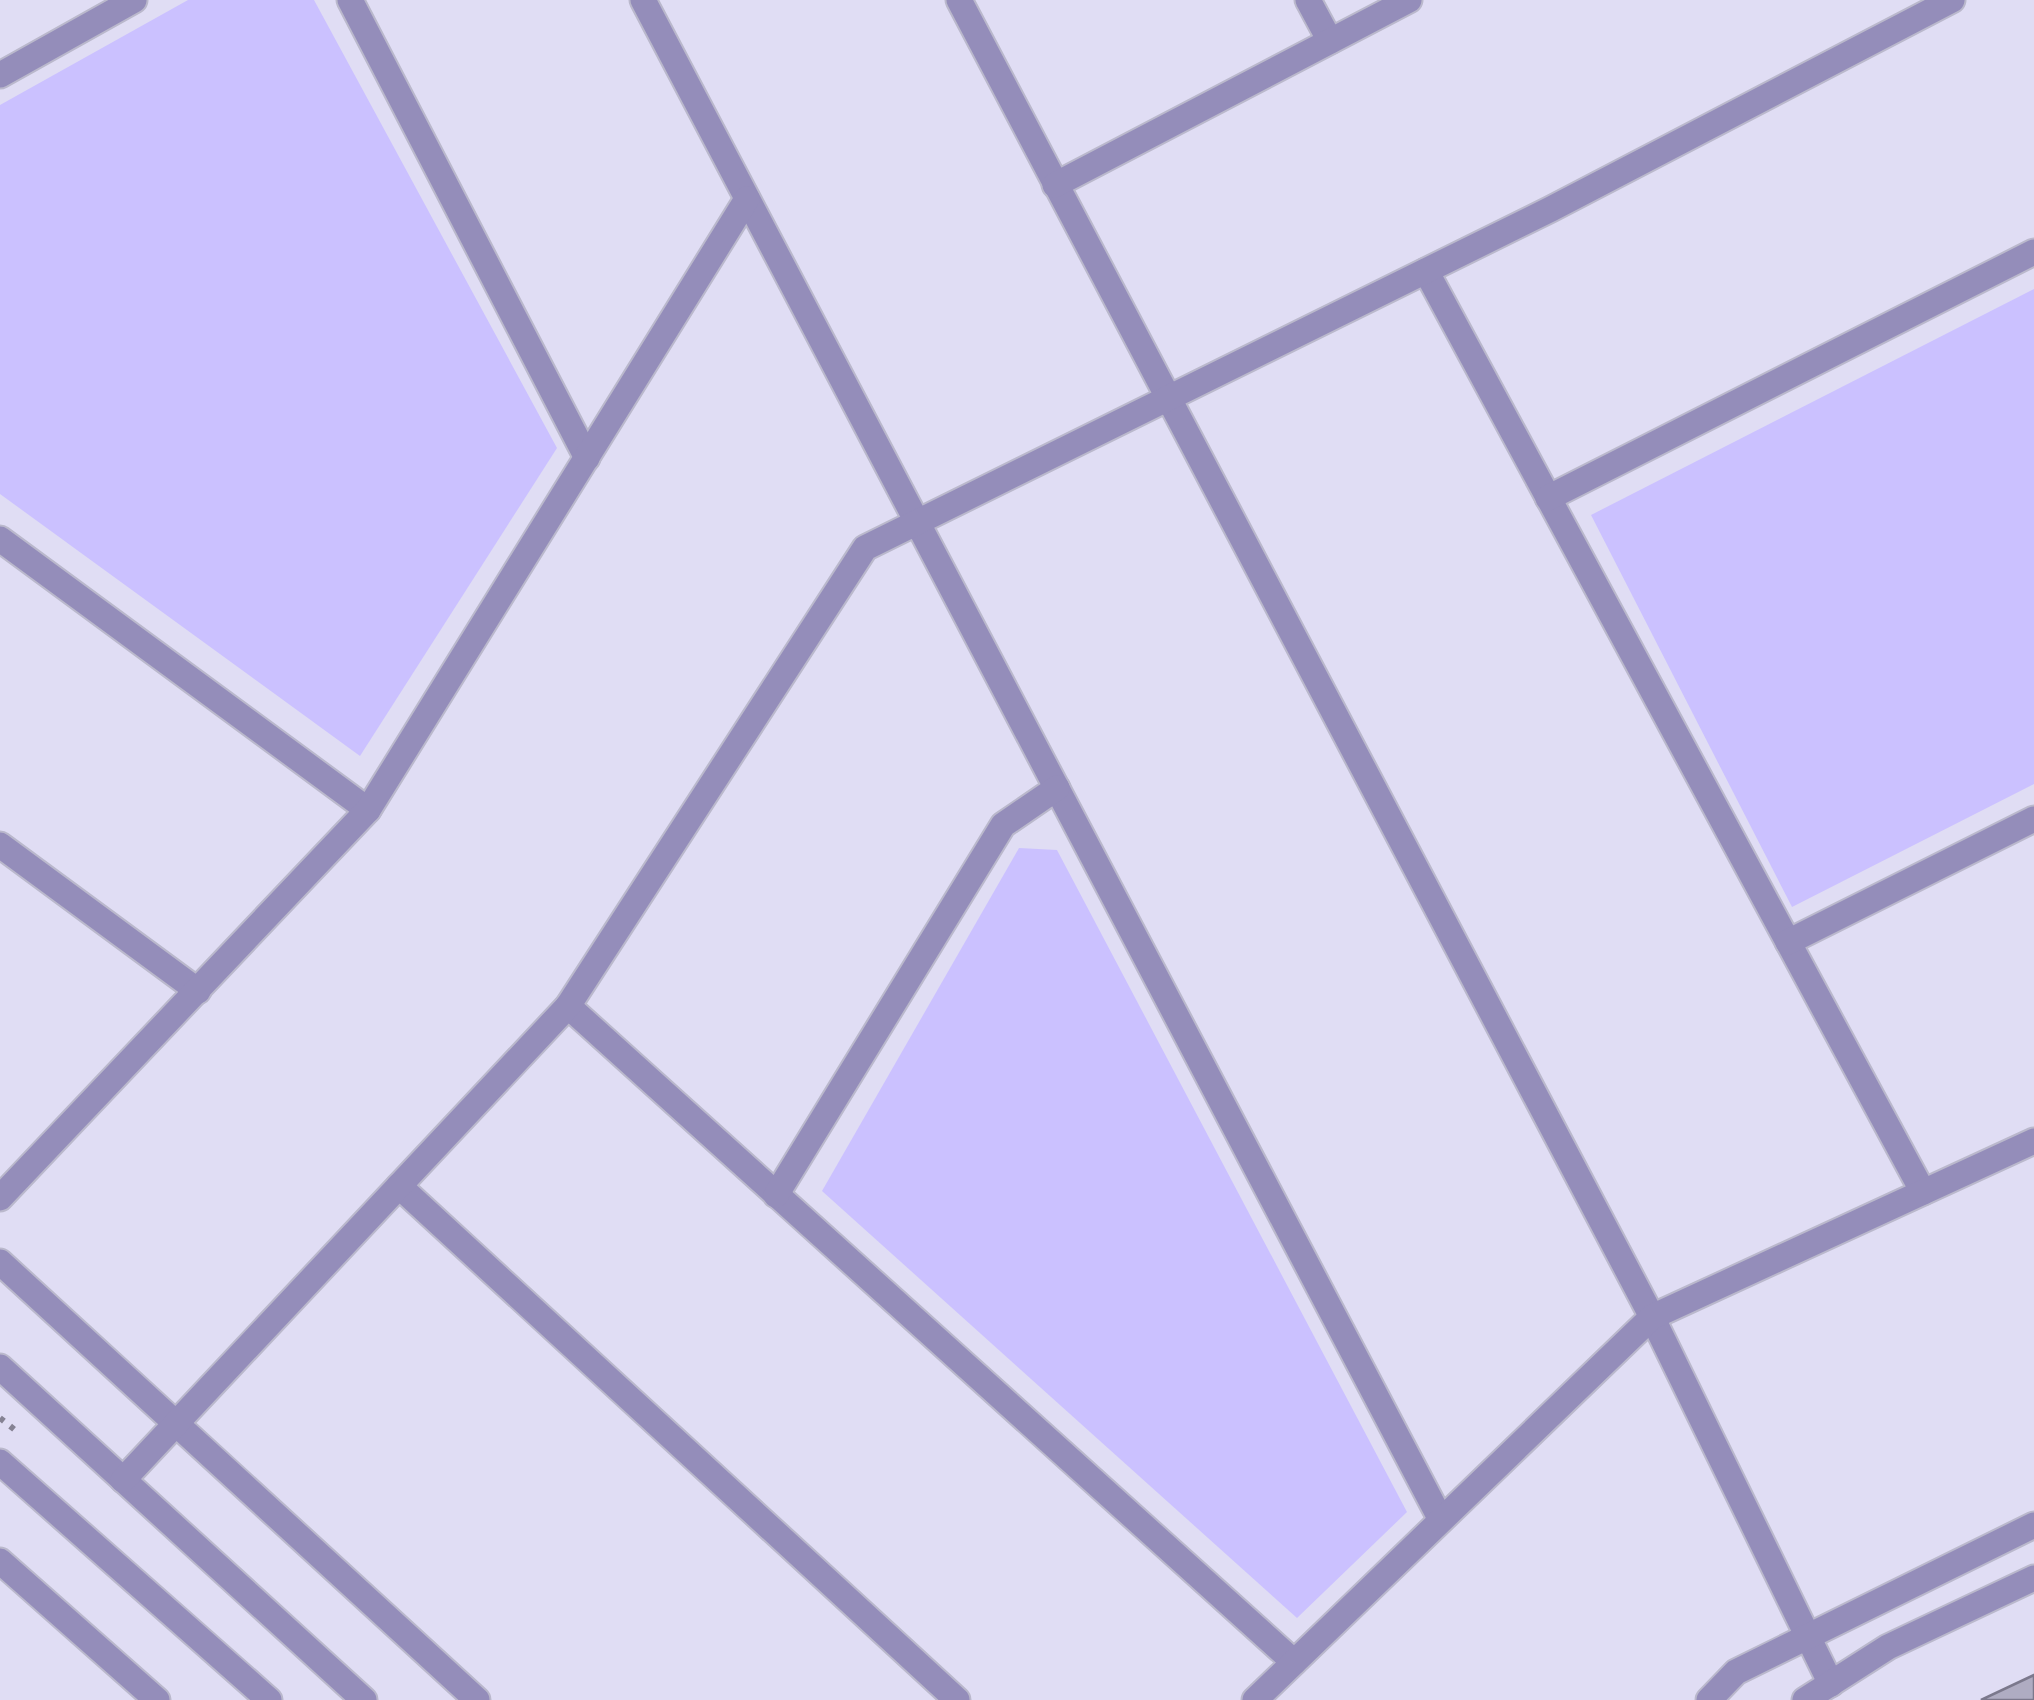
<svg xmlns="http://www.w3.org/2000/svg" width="2034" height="1700" viewBox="0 0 2034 1700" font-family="'Varela Round',sans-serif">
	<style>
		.green { fill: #cbc1ff }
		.building { fill: #afacc2; stroke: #7b788c; stroke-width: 2.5 }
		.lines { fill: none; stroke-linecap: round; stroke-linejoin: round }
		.minor-casing { stroke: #bab8cc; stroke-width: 29 }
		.path { stroke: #858293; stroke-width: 6; stroke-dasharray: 5 8; stroke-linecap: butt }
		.minor { stroke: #948dba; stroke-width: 25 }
	</style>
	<rect width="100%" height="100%" fill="#e0ddf4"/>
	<!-- green -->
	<g class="green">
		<path d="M188,0h126l243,448 -197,308 -360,-262v-389z"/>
		<path d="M2034,289v495l-242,123 -201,-392z"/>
		<path d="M1019,848l38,2 350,662 -110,106 -475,-427z"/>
	</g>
	<!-- building -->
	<path class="building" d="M2034,1675v25h-53z"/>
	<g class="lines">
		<defs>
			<g id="minor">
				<path d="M350,0l237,458"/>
				<path d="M643,0l797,1518"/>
				<path d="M959,0l693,1317 179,367"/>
				<path d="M1308,0l22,41"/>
				<path d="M0,75l134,-75"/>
				<path d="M1055,185l354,-185"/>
				<path d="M1426,271l497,921"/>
				<path d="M1548,498l486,-246"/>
				<path d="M0,539l368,271"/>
				<path d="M0,845l198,146"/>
				<path d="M1788,942l246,-123"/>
				<path d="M568,1006l726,656"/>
				<path d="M399,1186l558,514"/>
				<path d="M776,1195l227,-370 54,-37"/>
				<path d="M0,1198l368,-388 379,-611"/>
				<path d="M0,1262l477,438"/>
				<path d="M0,1367l364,333"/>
				<path d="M0,1462l269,238"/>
				<path d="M123,1480l445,-474 297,-458 686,-339 401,-209"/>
				<path d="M0,1561l157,139"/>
				<path d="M1255,1700l397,-383 382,-176"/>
				<path d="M1709,1700l27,-28 298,-147"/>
				<path d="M1805,1700l83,-53 146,-69"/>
			</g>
		</defs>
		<!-- minor casing -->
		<use href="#minor" class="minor-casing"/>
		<!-- path -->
		<path class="path" d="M0,1418l15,12"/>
		<!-- minor -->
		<use href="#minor" class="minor"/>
	</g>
</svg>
